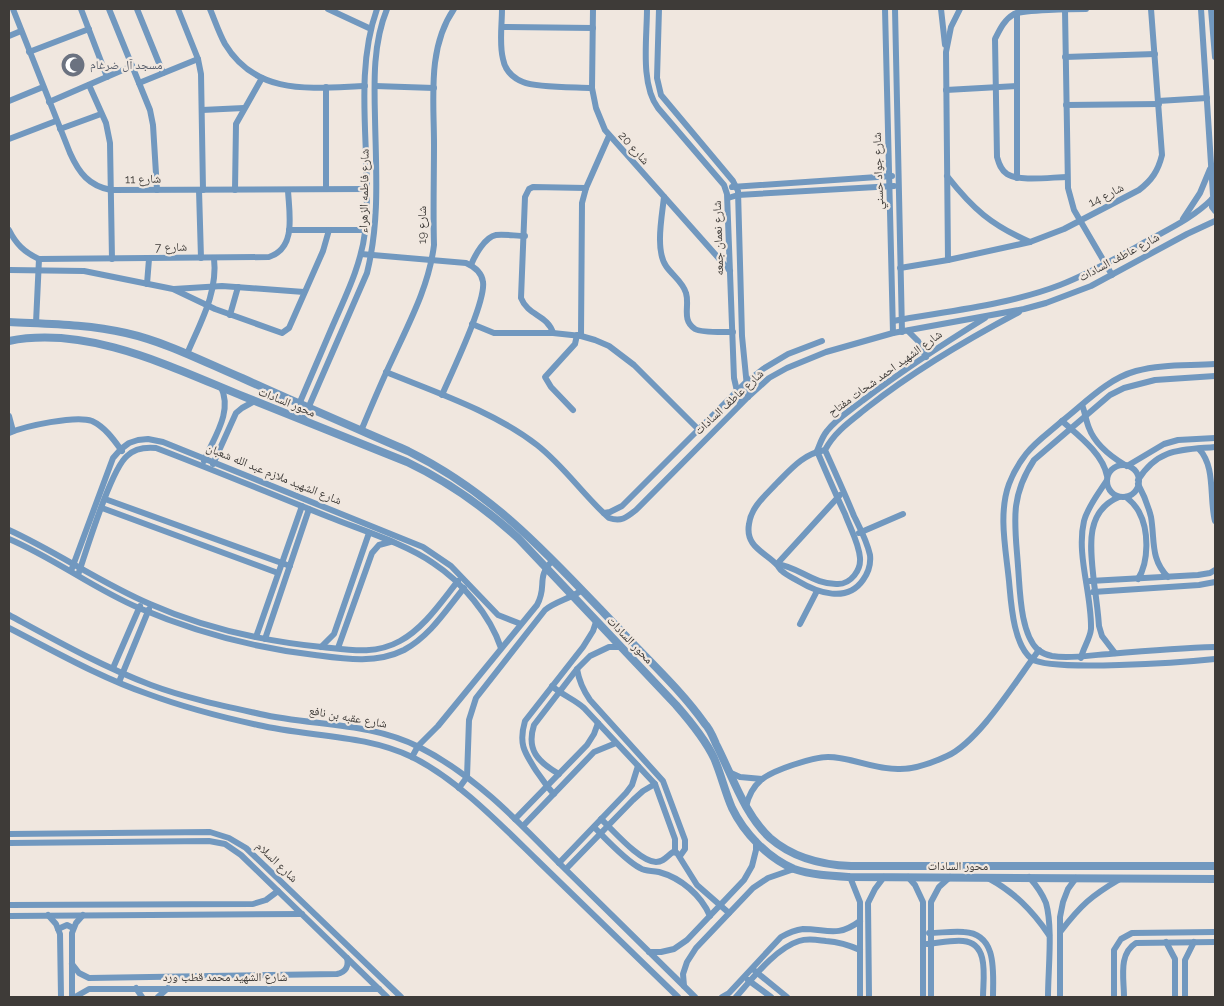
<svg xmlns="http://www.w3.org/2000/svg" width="1224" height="1006" viewBox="0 0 1224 1006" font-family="Raleway,'Noto Naskh Arabic',sans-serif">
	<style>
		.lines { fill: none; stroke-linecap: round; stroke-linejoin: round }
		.minor { stroke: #7198bf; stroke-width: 6 }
		.tertiary { stroke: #7198bf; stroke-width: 8 }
		.labels { text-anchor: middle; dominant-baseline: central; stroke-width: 4.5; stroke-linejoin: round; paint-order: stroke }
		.worship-label { font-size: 12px; fill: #5b616d; stroke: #f0e7df; text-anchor: start }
		.street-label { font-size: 12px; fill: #3e3b38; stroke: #f0e7df }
	</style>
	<rect width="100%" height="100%" fill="#f0e7df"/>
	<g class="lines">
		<!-- minor -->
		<g class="minor">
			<path d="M13,9l57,144c9,20 19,33 41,37l255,-1"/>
			<path d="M81,9l26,68"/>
			<path d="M109,9l41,101 3,15 4,65"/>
			<path d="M137,9l26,64"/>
			<path d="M178,9l20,50 3,15 2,116"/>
			<path d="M210,9c5,12 9,24 15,35 32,53 88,44 140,42"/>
			<path d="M328,9l43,20"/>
			<path d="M502,9c0,16 -3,35 1,50 2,11 10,19 20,23 14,6 52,5 69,6"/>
			<path d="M593,9l-1,79 4,20 9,22 125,141"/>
			<path d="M647,9c0,29 -7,75 11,99l66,77 3,9 7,184 6,26"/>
			<path d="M659,9l-2,69 4,17 72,86 5,10 4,145 6,61"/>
			<path d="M885,9l8,324"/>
			<path d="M895,9l7,323"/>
			<path d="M941,9l4,36"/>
			<path d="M1201,9l12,186"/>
			<path d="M1211,9l4,48"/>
			<path d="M1065,10l3,178 6,22 38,65"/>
			<path d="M1017,13v165"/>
			<path d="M502,27l91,1"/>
			<path d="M9,36l12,-5"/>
			<path d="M29,52l60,-23"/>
			<path d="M1065,57l90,-3"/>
			<path d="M139,83l59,-24"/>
			<path d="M89,85l17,38 4,20 2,116"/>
			<path d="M375,86l59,2"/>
			<path d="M326,87v102"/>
			<path d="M946,90l71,-4"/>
			<path d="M9,101l34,-14"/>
			<path d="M1158,101l49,-3"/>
			<path d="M49,102l83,-36"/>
			<path d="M1066,105l93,-1"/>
			<path d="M202,110l42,-2"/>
			<path d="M60,129l41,-15"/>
			<path d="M9,139l47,-18"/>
			<path d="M947,176c26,33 44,49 83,66"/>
			<path d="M1067,177c-14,0 -48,5 -60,-3 -6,-4 -8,-10 -10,-17l-2,-118c5,-10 9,-19 19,-25 8,-4 60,-5 72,-5"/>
			<path d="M732,187l160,-11"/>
			<path d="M199,190l2,68"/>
			<path d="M235,190l1,-66 26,-46"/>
			<path d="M664,197c-2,19 -9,53 2,69 6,9 17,16 20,27 4,13 -5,27 9,36 7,4 28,3 38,3"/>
			<path d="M728,198l10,-3 156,-9"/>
			<path d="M1212,199v8l3,4"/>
			<path d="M1183,219l17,-26 10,-24"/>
			<path d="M9,230c7,14 15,22 30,29l230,-2c28,-9 20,-44 19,-67"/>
			<path d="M289,230h76"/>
			<path d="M361,254l105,9c9,4 16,10 17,19 3,20 -32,92 -41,113"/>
			<path d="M948,260l-2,-208 5,-25 9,-18"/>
			<path d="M471,265c4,-10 14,-28 25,-30 9,-1 20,1 29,1"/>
			<path d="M900,268l48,-8 82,-18 34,-13 75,-39c13,-10 19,-19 23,-35l-11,-146"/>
			<path d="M9,270l75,1 89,18 42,20 67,24 7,-5 34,-77 6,-21"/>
			<path d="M147,284l2,-25"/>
			<path d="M174,289l48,-3 82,6"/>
			<path d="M230,315l8,-28"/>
			<path d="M893,321c55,-10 115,-16 167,-36 31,-12 60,-29 89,-45 22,-12 45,-23 63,-41"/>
			<path d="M36,323l3,-64"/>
			<path d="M472,324l22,9h59l28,3 14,4 14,6 25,19 64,64"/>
			<path d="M908,331l10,10 8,16"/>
			<path d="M553,333c-5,-18 -25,-17 -32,-35l4,-101 4,-8 4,-2 53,1"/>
			<path d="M581,336l1,-133 4,-15 23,-52"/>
			<path d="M187,354c13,-31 31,-61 27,-96"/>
			<path d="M1215,364c-25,2 -54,0 -79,7 -29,8 -51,32 -74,50 -12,11 -26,20 -36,33 -7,9 -13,19 -17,30 -11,30 -3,66 0,97 2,21 4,64 23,78 18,13 154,3 183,0"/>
			<path d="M386,372c49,20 109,40 151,73 27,21 46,50 72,73 12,4 17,0 27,-8l112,-113 21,-19 18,-10 39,-16 67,-19 131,-24 22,-6 45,-17 96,-52 28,-13"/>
			<path d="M1215,376l-60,4 -31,8 -14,7 -76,65c-25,38 -19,64 -16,106 2,24 2,67 20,84 4,3 9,5 14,6 18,3 39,-1 57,-2 35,-3 71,-6 106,-7"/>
			<path d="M1082,405c3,7 4,16 7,23 6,16 21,28 36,37"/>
			<path d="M573,410l-22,-23 -6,-10 30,-33 2,-9"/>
			<path d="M9,416l4,15"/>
			<path d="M294,416c13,-30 26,-60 39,-91 13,-30 28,-60 32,-93 8,-73 -13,-153 12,-223"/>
			<path d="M303,420l64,-147c13,-53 9,-102 8,-155 -1,-37 -2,-75 12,-109"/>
			<path d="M1062,421c17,15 41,33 45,55"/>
			<path d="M361,431c10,-24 20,-48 31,-71 17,-37 37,-74 42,-115 -1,-34 0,-67 0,-101 0,-45 -7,-96 20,-135"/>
			<path d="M9,433c16,-7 67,-18 83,-12 13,6 22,19 30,30"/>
			<path d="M1199,449c17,18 10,49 16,72"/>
			<path d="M825,450c-22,4 -34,19 -49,34 -11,12 -25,23 -27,40 -4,23 16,28 28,41 2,2 3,5 5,6 4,4 11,7 16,10 20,12 49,22 65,-1 5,-7 8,-16 7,-25 -3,-14 -10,-27 -16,-39 -9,-22 -19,-44 -29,-66 10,-19 27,-30 43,-43 47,-37 98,-67 151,-95"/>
			<path d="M204,461c10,-24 29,-49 17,-74"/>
			<path d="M213,464l23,-51 6,-5 13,-7"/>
			<circle cx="1123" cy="481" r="16"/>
			<path d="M1127,466l37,-22 14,-4 37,-2"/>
			<path d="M1138,480c20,-32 43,-30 77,-33"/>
			<path d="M1138,484c6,11 10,21 13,33 4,23 -1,42 17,60"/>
			<path d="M1126,497c5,4 10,9 13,15 10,18 10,50 -1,67"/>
			<path d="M105,499l185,67"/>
			<path d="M102,508l176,65"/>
			<path d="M604,513l6,-1 12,-6 123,-123 18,-14 25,-15 34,-13"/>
			<path d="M9,530c48,22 92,53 141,74 54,24 113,37 172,43 28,3 53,8 78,-6 24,-13 41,-39 58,-60"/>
			<path d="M859,533l44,-19"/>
			<path d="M9,539c45,19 85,50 130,69 56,24 116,40 176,47 30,4 61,9 89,-5 26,-14 42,-40 60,-62"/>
			<path d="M777,564c22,3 37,21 61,20 13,0 23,-14 22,-26 -1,-15 -10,-30 -15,-44 -10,-21 -19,-42 -28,-63 3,-7 5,-14 10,-20 9,-12 24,-21 35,-30 40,-30 81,-57 123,-83"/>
			<path d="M777,564l63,-69"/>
			<path d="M71,571l42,-113 8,-9 8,-6 9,-3 10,-1 15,3 260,105 28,19 47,49 23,9"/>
			<path d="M78,575c8,-23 33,-106 49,-119 8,-8 18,-9 29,-8 58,22 115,46 173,69 32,13 77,27 104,46 29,19 57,52 68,85"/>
			<path d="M1090,581l108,-6 12,-2 5,-3"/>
			<path d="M1093,592l106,-7 16,-3"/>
			<path d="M9,615c46,25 92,51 142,70 35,13 73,21 109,29 53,12 110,8 159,33 54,27 98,73 140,116 45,44 90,89 136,134"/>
			<path d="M800,624l17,-33"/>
			<path d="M9,628c45,23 90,49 139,66 35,13 73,23 110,31 51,12 106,9 154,32 45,22 89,68 125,103 47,46 94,91 141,137"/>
			<path d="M256,637l46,-131"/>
			<path d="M265,639l44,-130"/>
			<path d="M321,647l13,-13 35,-101"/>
			<path d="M338,648l34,-95 7,-8 11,-3"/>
			<path d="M1115,653l-13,-17 -3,-10c-1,-15 -3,-29 -5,-43 -3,-32 -11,-71 25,-86"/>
			<path d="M1081,658c2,-10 9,-19 10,-29 1,-35 -15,-74 -7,-108 4,-15 15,-28 23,-41"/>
			<path d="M113,668l27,-62"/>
			<path d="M577,669c2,12 6,21 13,31l73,81 22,59v9l-5,7"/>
			<path d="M119,682l30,-73"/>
			<path d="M552,686c10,9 22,13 32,22l71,76 20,55v13"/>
			<path d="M412,757l6,-11 20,-20 99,-121c11,-20 -2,-27 16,-45"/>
			<path d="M731,773l9,4 22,2"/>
			<path d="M559,774c-21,-12 -33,-24 -25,-49l43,-56 13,-13 19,-9h11"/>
			<path d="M459,788l8,-11 2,-57 7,-22 69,-88c11,-9 25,-11 37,-20"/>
			<path d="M554,794c-7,-7 -11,-14 -17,-22 -12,-19 -19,-27 -12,-51l58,-74 10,-16 3,-9"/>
			<path d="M746,807c2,-10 7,-20 15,-27 12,-10 52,-23 67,-23 24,0 46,13 72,12 16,0 32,-6 47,-13 32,-14 70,-77 92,-106"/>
			<path d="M515,819l72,-74 7,-11 4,-11"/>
			<path d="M601,819c12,11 39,43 55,43 8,0 11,-6 17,-10l4,1 20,32 32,28"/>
			<path d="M523,826l71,-74 22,-9"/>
			<path d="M594,827c12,12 31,33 46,41 6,4 12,2 19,4 22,6 42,23 51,44"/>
			<path d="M9,834l201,-2 19,6 17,10 155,149"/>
			<path d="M9,843l200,-2 16,3 16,11 146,142"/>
			<path d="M559,863l67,-70 6,-8 6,-19"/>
			<path d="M566,869l67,-69 10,-9 12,-7"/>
			<path d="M850,877l10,25v95"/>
			<path d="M908,877l7,8 8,17v95"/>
			<path d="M1029,877c7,8 13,16 17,26 7,25 2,67 2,94"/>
			<path d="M988,878c26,14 44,32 61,57"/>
			<path d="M9,905l244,-1 13,-4 12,-9"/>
			<path d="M48,915l8,9 4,10 1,63"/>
			<path d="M9,916l293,-2"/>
			<path d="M58,929l9,-4 6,3"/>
			<path d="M1061,931c20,-26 30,-35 59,-52"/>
			<path d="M929,933c11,0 23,-2 35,-1 34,2 29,41 29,65"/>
			<path d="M1166,942l9,17v38"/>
			<path d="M927,944c12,-1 24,-4 36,-3 27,2 20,38 20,56"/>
			<path d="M649,952h12l13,-3 13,-9 57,-60 8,-14 4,-16v-9"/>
			<path d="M72,964l7,9 10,5 248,-4c9,-2 12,-8 10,-16"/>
			<path d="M755,971l32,26"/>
			<path d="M748,980l23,17"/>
			<path d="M684,986l-1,-12 4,-12 9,-14 57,-60 15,-10 26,-9"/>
			<path d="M136,988l6,9"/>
			<path d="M72,997v-64l4,-10 7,-8"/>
			<path d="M75,997l14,-8h290"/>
			<path d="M158,997l10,-9"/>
			<path d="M722,997l7,-4 52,-56c7,-4 14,-7 22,-8 24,0 34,9 57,-8"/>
			<path d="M736,997c16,-18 40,-49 63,-56 9,-3 18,-1 27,0 13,1 23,4 34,9"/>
			<path d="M869,997l-1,-94 7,-14 9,-12"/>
			<path d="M931,997v-95l8,-15 11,-10"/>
			<path d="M1060,997v-80l3,-15 5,-13 8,-11"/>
			<path d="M1114,997v-47l7,-11 11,-6 83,-1"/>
			<path d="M1124,997c0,-19 -6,-43 12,-54l79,-1"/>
			<path d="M1185,997v-37l9,-18"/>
		</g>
		<!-- tertiary -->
		<g class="tertiary">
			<path d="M9,322c39,2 78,2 117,11 40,9 78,29 116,45 55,25 111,49 166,73 89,44 146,110 213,180 28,30 60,59 84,93 5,5 8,13 11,20 16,31 28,70 54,94 23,20 52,27 81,28h364"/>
			<path d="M9,341c80,-16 164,27 236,56 54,22 108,43 162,65 42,20 77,45 111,76l158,167c14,16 29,34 38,53 7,16 11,34 18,50 12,25 36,50 62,61 17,6 38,7 56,8l365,2"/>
		</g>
	</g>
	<!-- icons -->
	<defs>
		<symbol id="mosque-disc" viewBox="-11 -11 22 22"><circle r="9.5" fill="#6b7280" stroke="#f0e7df"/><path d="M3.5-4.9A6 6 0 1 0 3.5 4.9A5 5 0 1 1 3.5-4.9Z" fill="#fff"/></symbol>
	</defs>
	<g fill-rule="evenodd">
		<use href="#mosque-disc" x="59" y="51" width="28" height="28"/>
	</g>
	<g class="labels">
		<!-- worship labels -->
		<g class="worship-label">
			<text x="90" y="65">مسجد آل ضرغام</text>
		</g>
		<!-- street labels -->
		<g class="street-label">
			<text transform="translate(634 148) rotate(48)">شارع 20</text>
			<text transform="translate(878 171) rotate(-92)">شارع جواد حسني</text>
			<text transform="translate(143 179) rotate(-1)">شارع 11</text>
			<text transform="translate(364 191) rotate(-89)">شارع فاطمه الزهراء</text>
			<text transform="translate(1106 195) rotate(-27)">شارع 14</text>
			<text transform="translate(422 225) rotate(-90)">شارع 19</text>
			<text transform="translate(718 238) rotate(-92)">شارع نعمان جمعه</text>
			<text transform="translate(171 247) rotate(-1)">شارع 7</text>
			<text transform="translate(1119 257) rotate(-28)">شارع عاطف السادات</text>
			<text transform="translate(885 373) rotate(-36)">شارع الشهيد احمد شحات مفتاح</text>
			<text transform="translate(287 402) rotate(22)">محور السادات</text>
			<text transform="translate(729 402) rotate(-43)">شارع عاطف السادات</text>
			<text transform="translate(274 474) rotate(22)">شارع الشهيد ملازم عبد الله شعبان</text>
			<text transform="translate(630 640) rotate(46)">محور السادات</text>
			<text transform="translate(348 717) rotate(10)">شارع عقبه بن نافع</text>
			<text transform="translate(277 862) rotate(44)">شارع السلام</text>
			<text x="958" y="866">محور السادات</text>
			<text x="225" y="977">شارع الشهيد محمد قطب ورد</text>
		</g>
	</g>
	<!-- border -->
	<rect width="1224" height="1006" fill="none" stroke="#3e3b38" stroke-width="20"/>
</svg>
